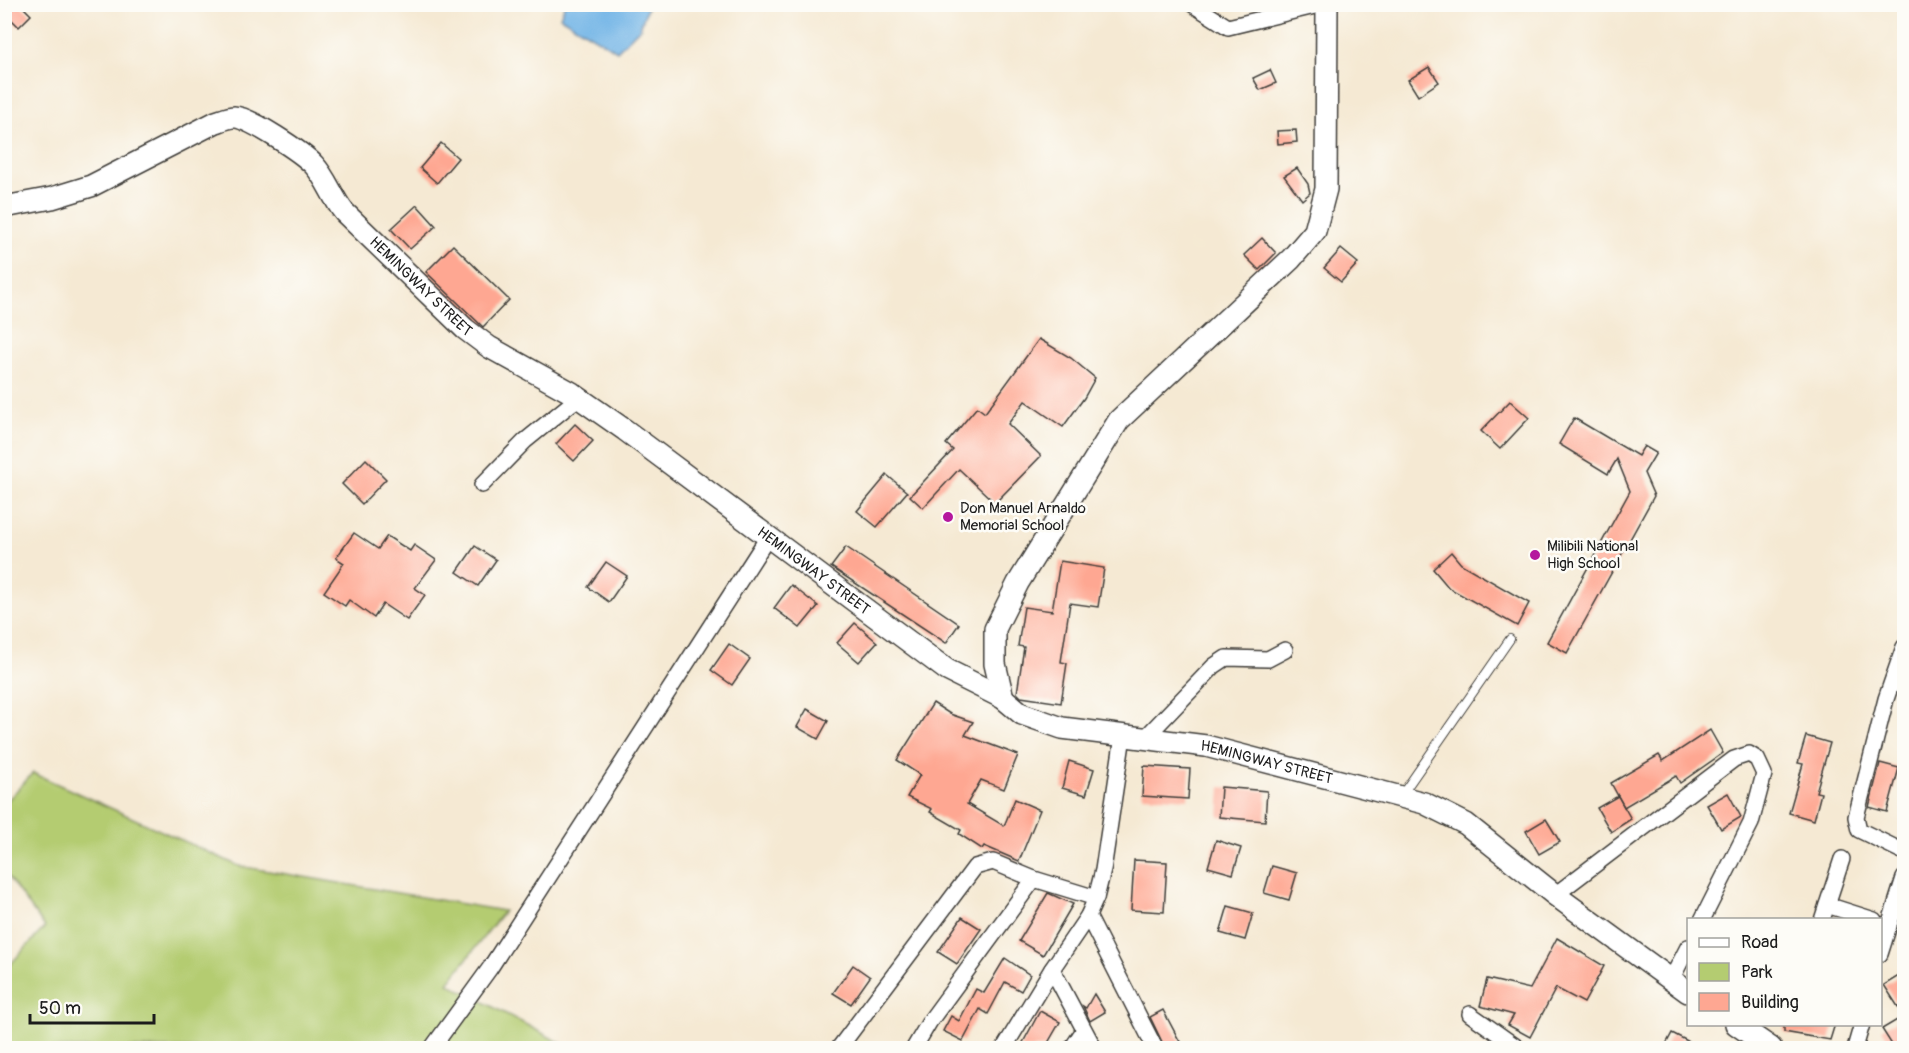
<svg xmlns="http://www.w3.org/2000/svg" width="1909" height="1053" viewBox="0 0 1909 1053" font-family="Pangolin,sans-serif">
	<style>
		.green { fill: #b4cc71; stroke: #687446; stroke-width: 1.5 }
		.water { fill: #71b4e6; stroke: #466881; stroke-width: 1.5 }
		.building { fill: #fea792 }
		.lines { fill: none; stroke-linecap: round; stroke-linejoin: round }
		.lane-casing { stroke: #3d3b37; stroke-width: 10 }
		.street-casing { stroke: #3d3b37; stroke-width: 18 }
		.secondary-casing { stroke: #3d3b37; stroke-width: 24 }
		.lane { stroke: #fff; stroke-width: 8 }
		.street { stroke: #fff; stroke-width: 15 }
		.secondary { stroke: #fff; stroke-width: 21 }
		.poi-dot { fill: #b5179e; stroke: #fdfcf7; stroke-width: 2 }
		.labels { text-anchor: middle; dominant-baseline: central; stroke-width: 5; stroke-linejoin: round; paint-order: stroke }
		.street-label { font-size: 15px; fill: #1c1c1c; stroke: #fdfcf7 }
		.poi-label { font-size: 15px; fill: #1c1c1c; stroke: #fdfcf7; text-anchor: start }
	</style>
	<rect width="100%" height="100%" fill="#fdfcf7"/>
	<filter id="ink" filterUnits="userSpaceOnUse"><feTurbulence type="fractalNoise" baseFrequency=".0167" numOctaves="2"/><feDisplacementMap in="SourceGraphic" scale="12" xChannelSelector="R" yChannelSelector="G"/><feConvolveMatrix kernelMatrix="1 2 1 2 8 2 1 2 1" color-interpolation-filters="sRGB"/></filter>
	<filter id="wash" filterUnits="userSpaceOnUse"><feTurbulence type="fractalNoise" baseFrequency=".008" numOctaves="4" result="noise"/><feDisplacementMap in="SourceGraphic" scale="24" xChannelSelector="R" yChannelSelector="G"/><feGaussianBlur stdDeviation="1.35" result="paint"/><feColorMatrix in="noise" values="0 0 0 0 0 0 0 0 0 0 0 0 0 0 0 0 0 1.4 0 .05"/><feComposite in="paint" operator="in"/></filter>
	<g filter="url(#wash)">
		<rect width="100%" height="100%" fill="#f5e9d3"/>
		<!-- green -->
		<path class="green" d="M33,773l206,93 265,45 -56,72 122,65h-565v-78l40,-43 -40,-54v-70z"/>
		<!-- water -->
		<path class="water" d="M565,4h83v1l-8,23 -23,23 -57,-34z"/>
		<g id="blocks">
			<!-- building -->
			<g class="building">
				<path d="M14,4h6l11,11 -12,12 -14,-14z"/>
				<path d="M1429,67l10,15 -21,14 -10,-16z"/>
				<path d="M1270,70l6,13 -16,7 -7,-12z"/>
				<path d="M1296,130l1,12 -19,2 -1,-13z"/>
				<path d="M441,143l17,15 -21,25 -17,-15z"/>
				<path d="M1297,168l11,16 2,9 -8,7 -18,-24z"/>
				<path d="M417,205l19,21 -26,23 -19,-20z"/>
				<path d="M1262,238l14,15 -17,17 -15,-15z"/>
				<path d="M453,245l56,55 -26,27 -57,-55z"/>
				<path d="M1341,249l17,14 -17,19 -17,-14z"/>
				<path d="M1039,339l32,19 24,20 -11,20 -21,29 -38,-26 -17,23 33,32 -46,47 -36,-34 -36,39 -13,-12 43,-46 -7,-6 31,-37 8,6z"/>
				<path d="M1510,401l19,17 -29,31 -19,-18z"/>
				<path d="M1574,418l64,38 6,-10 12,7 -12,20 10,23 -87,157 -20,-11 83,-151 -13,-32 -9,15 -49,-30z"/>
				<path d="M575,424l18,17 -19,20 -18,-17z"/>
				<path d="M366,459l20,20 -24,25 -20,-20z"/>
				<path d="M887,475l20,17 -30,35 -20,-16z"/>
				<path d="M354,533l24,16 9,-13 23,15 4,-6 22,15 -21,28 10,7 -18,25 -24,-16 -9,14 -25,-18 -4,6 -21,-14 20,-29 -8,-5z"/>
				<path d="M475,546l21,14 -18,26 -21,-14z"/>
				<path d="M846,547l113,77 -13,19 -115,-76z"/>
				<path d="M1451,552l10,12 68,39 -12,23 -68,-38 -16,-19z"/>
				<path d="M1060,561l44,7 -6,39 -28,-4 -9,59 6,1 -6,40 -40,-6 -4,-4 7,-46 -6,-1 6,-39 28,4z"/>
				<path d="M606,562l21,14 -18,26 -21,-15z"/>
				<path d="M791,585l27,21 -18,22 -26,-20z"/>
				<path d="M855,623l22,19 -18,20 -22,-19z"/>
				<path d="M729,644l21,15 -18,26 -21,-15z"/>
				<path d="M933,703l17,11 23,8 -8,13 53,20 -14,34 -23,-9 -14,24 37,22 11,-27 25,11 -21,51 -35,-15 -2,3 -23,-15 2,-4 -31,-18 2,-3 -25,-12 13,-22 -23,-15z"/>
				<path d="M807,709l21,12 -10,18 -21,-12z"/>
				<path d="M1710,730l13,23 -43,30 -4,-7 -52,31 -13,-24 48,-28 4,6z"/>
				<path d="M1806,736l24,7 -14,49 5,1 -7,27 -25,-7 14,-49 -5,-1z"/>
				<path d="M1069,761l25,8 -8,26 -24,-7z"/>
				<path d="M1880,763l19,5 -12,44 -18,-5z"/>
				<path d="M1144,766l46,3 -2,30 -46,-3z"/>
				<path d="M1221,787l46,4 -2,30 -46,-4z"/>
				<path d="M1728,793l13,24 -20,12 -14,-24z"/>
				<path d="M1618,796l13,23 -20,13 -14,-24z"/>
				<path d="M1546,819l14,23 -21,12 -13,-23z"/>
				<path d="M1216,840l25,8 -8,26 -25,-7z"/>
				<path d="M1134,860l33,2 -3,50 -33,-2z"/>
				<path d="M1272,866l25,7 -8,27 -25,-7z"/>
				<path d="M1048,893l25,11 -30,51 -24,-14z"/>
				<path d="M1228,906l25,7 -8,27 -25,-7z"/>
				<path d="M962,917l19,12 -24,35 -19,-12z"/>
				<path d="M1557,938l47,28 -20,37 -28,-15 -26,49 -22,-12 6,-10 -34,-9 7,-27 43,10z"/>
				<path d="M1005,958l25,17 -9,16 -16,-9 -17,32 -8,-5 -17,32 -20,-10 8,-15 8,5 17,-32 8,4z"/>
				<path d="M853,965l17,12 -19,27 -18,-11z"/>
				<path d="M1905,972v76h-11l-12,-19 22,-13 -20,-31z"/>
				<path d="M1094,994l11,18 -15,9 -7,-15 3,2z"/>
				<path d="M1163,1010l16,30 5,8h-19l-15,-31z"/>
				<path d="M1040,1011l20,11 -15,26h-25z"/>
				<path d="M1784,1024h51l-5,16 -46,-8z"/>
				<path d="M1672,1033l29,15h-37z"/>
			</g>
		</g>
	</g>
	<g filter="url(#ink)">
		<use href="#blocks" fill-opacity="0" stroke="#3d3b37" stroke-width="1.5"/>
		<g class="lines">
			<defs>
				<path id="lane" d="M1401,796l109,-157"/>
				<g id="street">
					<path d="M1192,4l36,23 95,-23"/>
					<path d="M482,485l43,-44 53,-43"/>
					<path d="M1904,647l-18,52 -30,118 3,13 45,22"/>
					<path d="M1145,738l69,-72 12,-8 42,1 17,-9"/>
					<path d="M1555,895l179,-136 15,-5 8,5 7,15 -13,49 -49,97"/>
					<path d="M1827,905l47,15"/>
					<path d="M1088,916l67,132"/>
					<path d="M1822,920l20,-61"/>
					<path d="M1880,954l24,-76"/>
					<path d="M1052,969l42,79"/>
					<path d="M1671,980l17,-33"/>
					<path d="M1470,1014l48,34"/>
					<path d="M432,1048l58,-80 278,-431"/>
					<path d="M839,1048l136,-181 18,-5 41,17 62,19"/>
					<path d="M914,1048l16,-27 104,-142"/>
					<path d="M1004,1048l48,-79 36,-53 8,-18 7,-28 20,-134"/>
					<path d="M1072,1048l12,-18"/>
					<path d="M1855,1048l7,-24"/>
				</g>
				<g id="secondary">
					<path id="s1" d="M4,207l48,-9 39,-12 125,-64c6,-2 13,-5 18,-5 14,-1 70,37 80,48 13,14 18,32 30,47l121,117 24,18 83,46 53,37 322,240 56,28 19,16 40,14 144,18 218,57 42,21 89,71 133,97"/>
					<path d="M1003,698l-8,-34v-35l23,-46 101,-163 172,-161 24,-28 11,-42 1,-185"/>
					<path d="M1736,1024l35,24"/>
				</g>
			</defs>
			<!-- lane casing -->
			<use href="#lane" class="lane-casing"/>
			<!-- street casing -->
			<use href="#street" class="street-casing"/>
			<!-- secondary casing -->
			<use href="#secondary" class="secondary-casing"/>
			<!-- lane -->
			<use href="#lane" class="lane"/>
			<!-- street -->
			<use href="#street" class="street"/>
			<!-- secondary -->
			<use href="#secondary" class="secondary"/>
		</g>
	</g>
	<!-- markers -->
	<g class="poi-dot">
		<circle cx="948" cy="517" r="6"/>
		<circle cx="1535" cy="555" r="6"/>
	</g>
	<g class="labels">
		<!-- street labels -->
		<g class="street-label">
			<text stroke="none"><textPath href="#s1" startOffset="506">HEMINGWAY STREET</textPath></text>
			<text stroke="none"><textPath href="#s1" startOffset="992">HEMINGWAY STREET</textPath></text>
			<text stroke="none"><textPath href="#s1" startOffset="1496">HEMINGWAY STREET</textPath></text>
		</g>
		<!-- poi labels -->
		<g class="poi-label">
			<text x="960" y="508">Don Manuel Arnaldo<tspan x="960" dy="17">Memorial School</tspan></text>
			<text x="1547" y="546">Milibili National<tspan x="1547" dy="17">High School</tspan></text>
		</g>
	</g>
	<!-- margin -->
	<rect width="1909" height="1053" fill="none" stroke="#fdfcf7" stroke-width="24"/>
	<!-- legend -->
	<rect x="1687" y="918" width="195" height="108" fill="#fdfcf7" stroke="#a3a29f" stroke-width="1.5"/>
	<rect x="1699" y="938" width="30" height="9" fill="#ffffff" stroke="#a3a29f" stroke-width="1.5"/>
	<text x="1741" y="948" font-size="18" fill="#1c1c1c">Road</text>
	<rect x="1699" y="963" width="30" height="18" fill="#b4cc71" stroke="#a3a29f" stroke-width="1.5"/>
	<text x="1741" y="978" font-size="18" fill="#1c1c1c">Park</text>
	<rect x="1699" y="993" width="30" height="18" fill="#fea792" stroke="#a3a29f" stroke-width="1.5"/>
	<text x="1741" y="1008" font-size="18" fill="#1c1c1c">Building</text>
	<!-- scale -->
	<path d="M30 1014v9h124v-9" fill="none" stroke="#1c1c1c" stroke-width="3"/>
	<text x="39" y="1014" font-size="18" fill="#1c1c1c" stroke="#fdfcf7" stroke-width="4.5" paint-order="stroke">50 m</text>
</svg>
